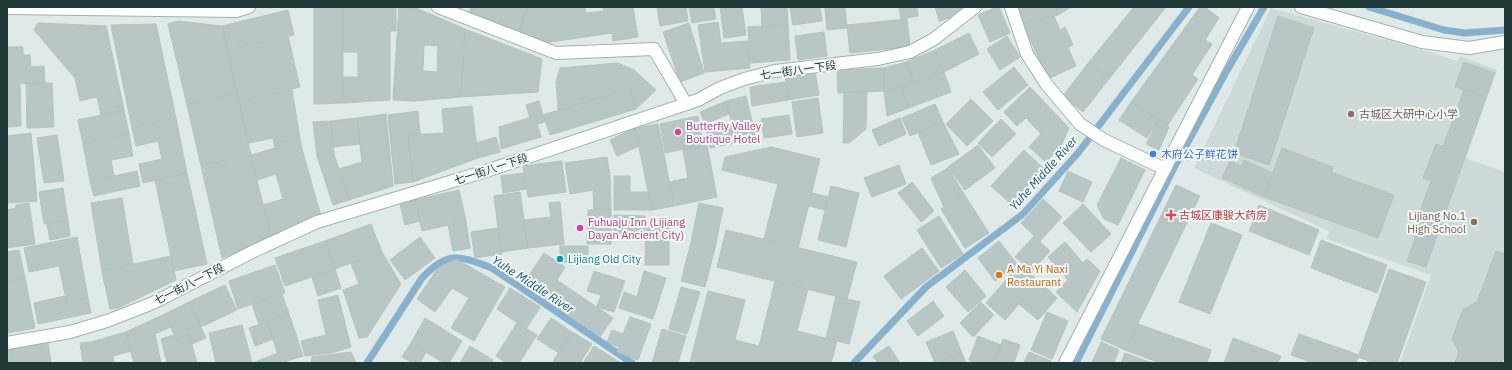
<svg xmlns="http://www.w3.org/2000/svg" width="1512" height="370" viewBox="0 0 1512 370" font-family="'IBM Plex Sans','Noto Sans SC',sans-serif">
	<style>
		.built { fill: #cedad7 }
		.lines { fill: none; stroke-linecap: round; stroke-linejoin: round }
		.stream { stroke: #89b1cd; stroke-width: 7 }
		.building { fill: #b8c7c5; stroke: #b2c3c0; fill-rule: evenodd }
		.minor-casing { stroke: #a2b1b0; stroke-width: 14 }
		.minor { stroke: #fff; stroke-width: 12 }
		.education-dot { fill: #8d6e63; stroke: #f0f7f5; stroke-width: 1.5 }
		.hotel-dot { fill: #d1479c; stroke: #f0f7f5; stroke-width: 1.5 }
		.shop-dot { fill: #3f7fe0; stroke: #f0f7f5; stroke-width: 1.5 }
		.health-dot { fill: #e0444e; stroke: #f0f7f5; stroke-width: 1.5 }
		.culture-dot { fill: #0f9aa8; stroke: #f0f7f5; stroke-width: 1.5 }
		.food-dot { fill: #e8710a; stroke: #f0f7f5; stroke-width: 1.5 }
		.labels { text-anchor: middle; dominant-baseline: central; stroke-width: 4; stroke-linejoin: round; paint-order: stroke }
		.street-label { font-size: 11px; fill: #213939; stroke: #f0f7f5 }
		.education-label { font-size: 11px; fill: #785e54; stroke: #f0f7f5; text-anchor: start }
		.hotel-label { font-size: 11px; fill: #b23c85; stroke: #f0f7f5; text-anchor: start }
		.shop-label { font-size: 11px; fill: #366cbe; stroke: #f0f7f5; text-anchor: start }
		.health-label { font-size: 11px; fill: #be3a42; stroke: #f0f7f5; text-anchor: start }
		.culture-label { font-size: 11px; fill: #0d838f; stroke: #f0f7f5; text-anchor: start }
		.food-label { font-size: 11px; fill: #c56008; stroke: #f0f7f5; text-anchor: start }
		.water-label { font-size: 12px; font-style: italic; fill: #1e4e72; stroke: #f0f7f5 }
	</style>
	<rect width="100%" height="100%" fill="#dfeae8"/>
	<!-- built -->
	<path class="built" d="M1271,8l159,44 27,9 3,-5 37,14 -31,88 39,14v191h-105l31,-88 -104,-36 2,-8 -135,-63z"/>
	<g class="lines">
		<!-- stream -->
		<g class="stream">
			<path d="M1369,7l75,23 21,3 40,-3"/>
			<path d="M367,363l55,-85c26,-27 37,-23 70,-10l140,95"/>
			<path d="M854,363l72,-76 97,-73 55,-61 111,-146"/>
			<path d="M1076,363l100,-199 49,-90 39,-67"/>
		</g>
	</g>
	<!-- building -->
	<g class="building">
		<path d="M314,7h29v96l-29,1z"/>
		<path d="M343,7h53v24h-6v69l-47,3v-26h15v-25h-15z"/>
		<path d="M399,7l17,1 49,21 -4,68 -47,4 -21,-1zM424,45l14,1 -1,26 -14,-1z"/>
		<path d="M471,7h57l-10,26 -50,-18z"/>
		<path d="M528,7h57l1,6 18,-2 -1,-4h30l5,30 -25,4 -1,-8 -62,9 -13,-2 -19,-7z"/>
		<path d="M657,7h29l2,14 -28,5z"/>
		<path d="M689,7h25l2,12 -24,4z"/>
		<path d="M720,7h22l4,28 -22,3z"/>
		<path d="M761,7h26l1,17 -26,2z"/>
		<path d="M790,7h30l2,14 -29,4z"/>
		<path d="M825,7h20l2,21 -20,2z"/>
		<path d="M899,7h18l1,9 -17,3z"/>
		<path d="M935,7h26l1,7 -23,7z"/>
		<path d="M997,7h2l11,26 -20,9 -12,-27z"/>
		<path d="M1019,7h37l2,8 -35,9z"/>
		<path d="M1056,7h15l-13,8z"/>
		<path d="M1134,7h32l-57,72 -20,-17z"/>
		<path d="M1200,7h5l14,11 -14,22 7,4 -20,31 6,4 -31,47 -36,-24z"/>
		<path d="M288,10l6,25 -67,15 -5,-24z"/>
		<path d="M1054,16l6,14 5,-3 8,18 -5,2 8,19 -28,13 -25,-55z"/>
		<path d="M1278,16l36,12 -45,137 -35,-12z"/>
		<path d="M907,19l3,28 -60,6 -3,-28z"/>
		<path d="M178,21l44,5 15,67 -50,12 -19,-81z"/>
		<path d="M718,22l3,21 27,-2 2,27 -45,4 -7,-47z"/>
		<path d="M38,23l68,3 18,84 -23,5 -4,-18 -17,4 -5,-23 -41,-48z"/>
		<path d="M689,23l15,50 -24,9 -17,-50z"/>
		<path d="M156,24l20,94 -44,10 -21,-103z"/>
		<path d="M788,24l2,36 -40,3 -2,-36z"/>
		<path d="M465,29l77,30 -4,33 -77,5z"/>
		<path d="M824,32l3,24 -29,4 -3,-24z"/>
		<path d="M969,33l10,21 -35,18 -9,-22z"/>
		<path d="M288,36l12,51 -61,14 -12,-51z"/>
		<path d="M1007,36l13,21 -20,13 -13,-21z"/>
		<path d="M7,47h16v8h7l1,12 13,-1 1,17 -38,1z"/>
		<path d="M935,50l9,22 -30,11 -8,-21z"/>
		<path d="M906,62l8,21 -30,8v-23z"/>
		<path d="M1089,62l20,17 -26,33 -20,-16z"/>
		<path d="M1464,62l31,11 -9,25 -31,-11z"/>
		<path d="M618,63l16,7 22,20 -20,19 -6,-20 -72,21 -2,-28 4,-14z"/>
		<path d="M1014,67l14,18 -30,25 -15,-18z"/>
		<path d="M884,68v23l-46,2 -1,-23z"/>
		<path d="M815,72l4,23 -31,5 -3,-24z"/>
		<path d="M944,72l7,20 -42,16 -8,-21z"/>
		<path d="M785,82l3,18 -36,6 -2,-19z"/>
		<path d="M45,83h7l2,44 -27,1 -1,-44z"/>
		<path d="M7,84h13l1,42 -14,1z"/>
		<path d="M901,87l8,21 -22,8 -3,-25z"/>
		<path d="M1030,87l39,41 -7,16 -16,18 -17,-15 12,-13 -15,-16 -9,8 -13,-14z"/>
		<path d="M292,89l8,50 -26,5 -1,-6 -24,5 -10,-42z"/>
		<path d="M630,89l6,20 -86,26 -7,-20z"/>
		<path d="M1464,90l22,8 -46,130 -23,-8 14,-39 -8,-3 13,-34 7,2z"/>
		<path d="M867,92l-1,37 -17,14h-6l1,-50z"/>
		<path d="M237,93l14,62 -50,11 -14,-61z"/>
		<path d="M746,96l10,42 -19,5 -11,-42z"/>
		<path d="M818,98l5,35 -26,4 -5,-35z"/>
		<path d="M971,99l22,22 -26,25 -21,-22z"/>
		<path d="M539,101l6,21 -8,2 -2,-8 -5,2 -4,-13z"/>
		<path d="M726,101l3,13 -24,10 -5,-12z"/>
		<path d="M1131,102l28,18 -12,18 -28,-18z"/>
		<path d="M935,104l8,18 -33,14 -8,-18z"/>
		<path d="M472,106l6,52 -65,24 -5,-47 36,-2 -2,-24z"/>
		<path d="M124,110l5,24 -46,10 -5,-24z"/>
		<path d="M418,111l2,23 -12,1 5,47 -18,2 -7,-69z"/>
		<path d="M386,114l7,72 -44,14 -10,-31 23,-7 -5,-44z"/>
		<path d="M789,115l3,19 -28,4 -3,-19z"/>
		<path d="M535,116l6,21 -40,12 -2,-22z"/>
		<path d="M698,116l5,29 -38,8 -5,-29z"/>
		<path d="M176,118l11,55 -44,10 -4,-19 23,-5 -4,-18 -22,5 -4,-18z"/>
		<path d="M357,118l3,26 -27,3 -2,-26z"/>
		<path d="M900,118l6,16 -27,12 -7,-16z"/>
		<path d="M1001,119l15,15 -24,23 -14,-14z"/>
		<path d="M1159,120l10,7 -10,23 -13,-6z"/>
		<path d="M331,121l3,33 15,46 -16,5 -16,-49 -4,-34z"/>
		<path d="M943,122l16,32 -28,11 -13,-33z"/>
		<path d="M658,124l16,82 -22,4 -17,-82z"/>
		<path d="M731,124l4,19 -25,5 -4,-18z"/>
		<path d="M635,128l4,18 -22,10 -7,-16z"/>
		<path d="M31,133l6,68 -30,2v-67z"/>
		<path d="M129,134l4,22 -22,4 3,16 -24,5 -7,-37z"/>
		<path d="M57,135l7,46 -20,2 -7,-45z"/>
		<path d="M496,137l4,15 -22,6 -2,-15z"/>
		<path d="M300,139l2,10 19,67 -50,22 -8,-33 20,-6 -7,-25 -19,6 -6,-25 24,-7 -1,-4z"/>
		<path d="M707,145l10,52 -43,9 -5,-24 19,-4 -5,-28z"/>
		<path d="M978,145l17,23 -30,22 -17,-23z"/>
		<path d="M771,147l49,12 -22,89 -34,-9 14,-55 -56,-14 3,-13z"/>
		<path d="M1282,148l51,19 -2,5 63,23 -16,43 -114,-41z"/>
		<path d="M1024,150l19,18 -32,36 -20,-18z"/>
		<path d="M251,155l20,83 -49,20 -21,-92z"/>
		<path d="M607,157l3,19 1,33h-17l-1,-19 -23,4 -5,-31z"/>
		<path d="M1121,158l24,12 -27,55 -14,-6 -7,-14z"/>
		<path d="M1244,160l29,13 -9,24 -42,-19 8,-17 11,5z"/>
		<path d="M562,161l4,31 -38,5 -5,-31z"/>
		<path d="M899,165l7,19 -34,13 -8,-19z"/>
		<path d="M948,168l16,26 -20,13 -13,-29z"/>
		<path d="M137,171l3,15 -46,10 -4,-15z"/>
		<path d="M1068,171l24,11 -9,20 -24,-11z"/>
		<path d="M187,173l20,91 -33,7 -19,-91z"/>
		<path d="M524,173l3,16 -24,4 -2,-17z"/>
		<path d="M614,176h16v16h18l4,18h-38z"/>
		<path d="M912,182l22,29 -13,11 -23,-29z"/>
		<path d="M1176,185l24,11 -75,154 -24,-11z"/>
		<path d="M831,186l28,7 -13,54 -28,-7z"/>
		<path d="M63,188l5,33 -24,3 -5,-32z"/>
		<path d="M459,190l7,31 -44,10 -7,-31z"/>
		<path d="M520,192l8,56 -27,4 -7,-56z"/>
		<path d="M812,193l16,4 -3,13 -16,-4z"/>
		<path d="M964,194l25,39 -24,15 -24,-39z"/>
		<path d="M122,198l11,66 -31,7 -11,-68z"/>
		<path d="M1043,199l19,18 -22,24 -19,-18z"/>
		<path d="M415,200l5,21 -15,4 -5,-21z"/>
		<path d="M560,202l4,42 -36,4 -4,-28 27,-3 -2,-14z"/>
		<path d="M29,203l6,41 -28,4v-38l9,-2v-3z"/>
		<path d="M699,203l24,5 -8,40 -24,-6z"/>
		<path d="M1083,204l28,30 -20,18 -28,-29z"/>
		<path d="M1259,205l60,25 -10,25 -60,-24z"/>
		<path d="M611,209v35h-24l1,-34z"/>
		<path d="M614,215l31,1 -1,20h-30z"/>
		<path d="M939,216l24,38 -22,14 -24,-38z"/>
		<path d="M68,221l2,15 -20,4 -3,-16z"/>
		<path d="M466,221l4,27 -17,3 -5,-26z"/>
		<path d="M1421,222l19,6 -14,39 -19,-6z"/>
		<path d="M1211,223l31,12 -32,79 -31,-12z"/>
		<path d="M371,224l11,28 -47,17 -10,-28z"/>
		<path d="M498,228l4,26 -27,4 -4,-26z"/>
		<path d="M646,228h23v37h-24z"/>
		<path d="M726,230l131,32 -10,37 -130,-32z"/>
		<path d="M1034,236l16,15 -18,20 -17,-14z"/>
		<path d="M77,237l11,61 -21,5 -8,-37 -30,6 -5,-24z"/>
		<path d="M420,237l15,21 -30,22 -15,-20z"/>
		<path d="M1321,240l66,25 -10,28 -66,-25z"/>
		<path d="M325,241l10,28 -50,17 -10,-28z"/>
		<path d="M999,241l18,23 -22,17 -17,-23z"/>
		<path d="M691,242l24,6 -10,39 -24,-6z"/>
		<path d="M1065,242l18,21 4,-4 13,12 -23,41 -21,-20 12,-12 -20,-23z"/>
		<path d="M560,246h28v17l-28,-1z"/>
		<path d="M922,248l17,23 -38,28 -17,-23z"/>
		<path d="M19,250l6,28 -18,4v-30z"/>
		<path d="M1496,251l9,3v104l-6,5h-44l4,-11 -7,-13 11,-30 14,-7z"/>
		<path d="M382,252l19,32 -34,53 -8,1 -16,-48 16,-6 -8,-21z"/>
		<path d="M544,253l21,14 -8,13 56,38 -13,19 -77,-53z"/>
		<path d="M171,256l5,24 -58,28 -8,1 -8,-38z"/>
		<path d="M456,259l49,28 -31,54 -23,-13 18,-30 -17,-10 -17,24 -18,-13 21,-31z"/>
		<path d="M275,265l10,28 -47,16 -9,-28z"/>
		<path d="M1019,265l20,16 -34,39 -19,-17z"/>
		<path d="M335,269l6,19 -23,8 -6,-19z"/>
		<path d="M1389,269l37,13 -29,81h-22l-17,-6z"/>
		<path d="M965,270l21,26 -18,16 -22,-25z"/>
		<path d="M594,271l31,10 -11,31 -17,-5 4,-12 -14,-4z"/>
		<path d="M644,271l22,7 -13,41 -34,-11 5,-16 13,5z"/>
		<path d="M25,278l10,50 -26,5 -2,-8v-43z"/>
		<path d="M775,281l33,8 -11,42 40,10 -6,22h-141l18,-72 37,9 -10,40 24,6z"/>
		<path d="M1039,281l18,17 -19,22 -19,-16z"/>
		<path d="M225,285l12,25 -36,17 -12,-25z"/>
		<path d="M681,287l19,5 -13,42 -18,-5z"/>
		<path d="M510,288l30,19 -14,22 -29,-20z"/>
		<path d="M282,294l7,20 -30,11 -7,-21z"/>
		<path d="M338,295l13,52 -20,6 -26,3 -4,-15 25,-6 -8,-35z"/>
		<path d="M65,296l2,7 21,-5 3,15 -53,11 -4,-21z"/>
		<path d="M836,296l24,6 -11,42 -23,-6z"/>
		<path d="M933,301l11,15 -26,20 -11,-15z"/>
		<path d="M189,302l17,36 -14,6 -3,-10 -13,5 -11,-25z"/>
		<path d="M981,302l13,13 -21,22 -13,-14z"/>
		<path d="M1047,312l21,9 -16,38 -21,-9z"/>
		<path d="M165,314l6,13 -16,7 6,29h-27l-8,-31z"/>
		<path d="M289,314l14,42 -22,7 -14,-41z"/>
		<path d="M630,317l21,7 -13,36 -21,-8 2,-5 -12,-5 5,-12 11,4z"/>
		<path d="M425,318l37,23 -13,22h-5l-33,-20z"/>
		<path d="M551,318l21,14 -13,21 -22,-14z"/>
		<path d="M267,322l6,17 -18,7 -6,-18z"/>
		<path d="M517,323l20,12 -18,28h-13l-10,-7z"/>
		<path d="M1138,324l73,26 -4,13h-47l-35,-13z"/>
		<path d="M242,325l10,38h-36l-7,-30z"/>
		<path d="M662,329l24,7 -8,27h-26z"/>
		<path d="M953,331l9,22 -24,10h-3l-9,-21z"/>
		<path d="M126,332l5,19 -18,5 1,7h-31l-3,-20 11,-1z"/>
		<path d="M572,332l20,12 -12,19h-28z"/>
		<path d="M189,334l8,29h-30l-6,-24 13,-4 2,4z"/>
		<path d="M1299,334l60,21 -3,8h-43l-22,-8z"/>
		<path d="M978,336l23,9 -7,18h-18l-7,-3z"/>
		<path d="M1233,338l48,18 -3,7h-54z"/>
		<path d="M1003,339l17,6 -6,18h-20z"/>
		<path d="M1101,342l18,8 -5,13h-22z"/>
		<path d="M48,343l3,20h-38l-3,-14z"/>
		<path d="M411,343l15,9 -6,11h-7l-11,-6z"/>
		<path d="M470,346l23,14 -2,3h-31z"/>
		<path d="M594,346l27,17h-38z"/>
		<path d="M889,346l11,17h-22l-5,-7z"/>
		<path d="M10,347l3,16h-6v-15z"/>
		<path d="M351,352l5,11h-44l-1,-1 1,-5z"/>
		<path d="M1029,352l22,9v2h-27z"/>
		<path d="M278,353l3,10h-29z"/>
		<path d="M962,353l4,10h-23l-1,-2z"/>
		<path d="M1125,353l27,10h-31z"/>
	</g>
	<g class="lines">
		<defs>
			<g id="minor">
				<path d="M438,7l118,46 98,-4 32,55"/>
				<path d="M1011,7l16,47 20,31 33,39 24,16 61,29"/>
				<path d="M1301,7l121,35 47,6 36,-6"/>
				<path d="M7,8l229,3 13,-4"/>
				<path d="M7,343l63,-11 37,-11 46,-18 101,-52 63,-29 166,-50 215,-72 22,-12 24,-9 31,-8 103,-12 32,-7 24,-13 41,-32"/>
				<path d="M1065,363l183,-356"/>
			</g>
		</defs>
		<!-- minor casing -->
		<use href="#minor" class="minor-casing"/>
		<!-- minor -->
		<use href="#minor" class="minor"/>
	</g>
	<!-- markers -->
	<g class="education-dot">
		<circle cx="1351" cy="114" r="4"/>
		<circle cx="1474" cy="222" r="4"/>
	</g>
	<g class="hotel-dot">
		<circle cx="678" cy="132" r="4"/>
		<circle cx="580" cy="228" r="4"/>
	</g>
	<circle class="shop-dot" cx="1153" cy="154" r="4"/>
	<path class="health-dot" d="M1169 209h4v4h4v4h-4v4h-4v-4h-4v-4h4z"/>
	<circle class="culture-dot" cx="560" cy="259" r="4"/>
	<circle class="food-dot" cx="999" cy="275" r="4"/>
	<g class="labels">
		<!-- street labels -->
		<g class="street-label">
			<text transform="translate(798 70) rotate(-8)">七一街八一下段</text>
			<text transform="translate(491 169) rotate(-18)">七一街八一下段</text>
			<text transform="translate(189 284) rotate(-27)">七一街八一下段</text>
		</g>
		<!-- education labels -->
		<g class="education-label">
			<text x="1359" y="114">古城区大研中心小学</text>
			<text x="1466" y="216" text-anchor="end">Lijiang No.1<tspan x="1466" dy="13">High School</tspan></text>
		</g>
		<!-- hotel labels -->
		<g class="hotel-label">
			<text x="686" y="126">Butterfly Valley<tspan x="686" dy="13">Boutique Hotel</tspan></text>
			<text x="588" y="222">Fuhuaju Inn (Lijiang<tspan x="588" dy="13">Dayan Ancient City)</tspan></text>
		</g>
		<!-- shop labels -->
		<g class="shop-label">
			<text x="1161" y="154">木府公子鲜花饼</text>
		</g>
		<!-- health labels -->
		<g class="health-label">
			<text x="1179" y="215">古城区康骏大药房</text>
		</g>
		<!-- culture labels -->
		<g class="culture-label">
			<text x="568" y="259">Lijiang Old City</text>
		</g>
		<!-- food labels -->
		<g class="food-label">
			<text x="1007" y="269">A Ma Yi Naxi<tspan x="1007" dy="13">Restaurant</tspan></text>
		</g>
		<!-- water labels -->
		<g class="water-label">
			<text transform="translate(1043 173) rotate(-48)">Yuhe Middle River</text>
			<text transform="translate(533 284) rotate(33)">Yuhe Middle River</text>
		</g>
	</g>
	<!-- border -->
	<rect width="1512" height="370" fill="none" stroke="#213939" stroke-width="16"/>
</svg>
